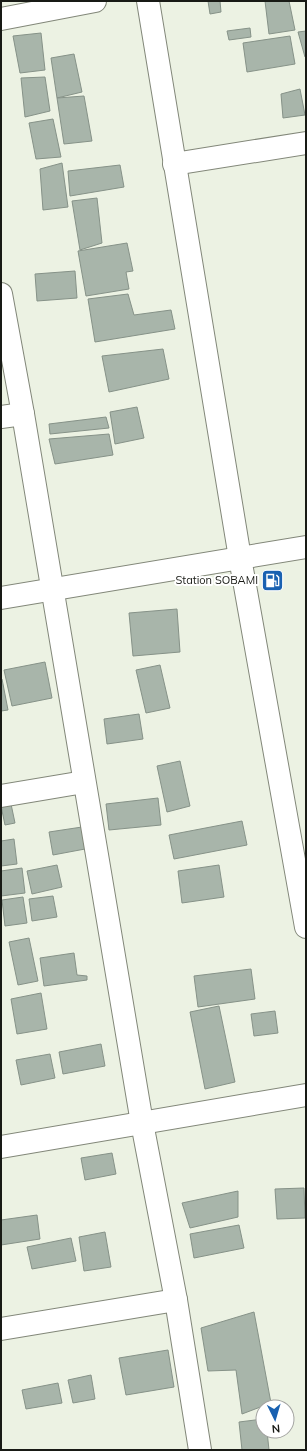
<svg xmlns="http://www.w3.org/2000/svg" width="307" height="1451" viewBox="0 0 307 1451" font-family="Mulish,sans-serif">
	<style>
		.building { fill: #a8b5aa; stroke: #869288 }
		.lines { fill: none; stroke-linecap: round; stroke-linejoin: round }
		.minor-casing { stroke: #828779; stroke-width: 24 }
		.tertiary-casing { stroke: #828779; stroke-width: 24 }
		.minor { stroke: #fff; stroke-width: 22 }
		.tertiary { stroke: #fff; stroke-width: 22 }
		.labels { text-anchor: middle; dominant-baseline: central; stroke-width: 4; stroke-linejoin: round; paint-order: stroke }
		.poi-label { font-size: 11px; fill: #181a15; stroke: #fff; text-anchor: end }
	</style>
	<rect width="100%" height="100%" fill="#ecf2e3"/>
	<!-- building -->
	<g class="building">
		<path d="M208,1h12l1,11 -11,2z"/>
		<path d="M265,1h24l6,29 -26,4z"/>
		<path d="M250,28l1,9 -22,3 -2,-9z"/>
		<path d="M306,31v26h-1l-7,-25z"/>
		<path d="M41,33l4,37 -25,3 -7,-37z"/>
		<path d="M290,36l5,28 -48,8 -4,-29z"/>
		<path d="M74,54l8,38 -25,6 -6,-40z"/>
		<path d="M45,77l5,34 -25,6 -4,-39z"/>
		<path d="M300,89l5,26 -22,3 -2,-24z"/>
		<path d="M84,96l8,45 -28,3 -7,-46z"/>
		<path d="M53,119l8,38 -25,2 -7,-36z"/>
		<path d="M62,163l6,44 -25,3 -3,-41z"/>
		<path d="M120,165l4,22 -54,9 -2,-25z"/>
		<path d="M97,198l5,45 -22,7 -8,-49z"/>
		<path d="M127,243l6,28 -7,1 3,17 -43,7 -8,-45z"/>
		<path d="M75,271l2,27 -40,3 -2,-27z"/>
		<path d="M128,294l6,21 37,-5 4,19 -80,13 -7,-43z"/>
		<path d="M163,349l6,30 -60,13 -7,-36z"/>
		<path d="M137,407l7,31 -29,6 -5,-32z"/>
		<path d="M106,417l3,11 -59,6 -1,-10z"/>
		<path d="M109,434l4,21 -58,9 -6,-25z"/>
		<path d="M177,609l3,43 -47,4 -4,-43z"/>
		<path d="M45,662l7,36 -40,8 -8,-36z"/>
		<path d="M160,665l10,43 -24,5 -10,-43z"/>
		<path d="M2,679l6,31 -7,1v-31z"/>
		<path d="M139,714l4,25 -36,5 -3,-25z"/>
		<path d="M180,761l10,45 -23,6 -10,-46z"/>
		<path d="M158,798l3,27 -52,5 -3,-26z"/>
		<path d="M11,804l4,19 -10,2 -4,-19z"/>
		<path d="M242,821l5,24 -73,14 -5,-24z"/>
		<path d="M82,827l3,22 -32,6 -4,-23z"/>
		<path d="M14,839l3,25 -16,2v-25z"/>
		<path d="M57,865l5,22 -30,7 -5,-23z"/>
		<path d="M219,865l5,32 -42,6 -4,-32z"/>
		<path d="M22,868l3,25 -24,3v-25z"/>
		<path d="M53,896l4,21 -25,4 -3,-22z"/>
		<path d="M23,897l4,26 -22,3 -3,-26z"/>
		<path d="M29,938l9,43 -20,4 -9,-43z"/>
		<path d="M74,953l3,22 10,1v4l-43,6 -4,-28z"/>
		<path d="M251,969l4,30 -57,8 -4,-31z"/>
		<path d="M41,993l6,36 -30,5 -6,-35z"/>
		<path d="M219,1006l16,76 -30,7 -15,-77z"/>
		<path d="M275,1011l3,22 -24,3 -3,-22z"/>
		<path d="M101,1044l4,22 -42,8 -4,-22z"/>
		<path d="M50,1054l5,24 -34,7 -5,-25z"/>
		<path d="M112,1153l4,21 -31,6 -4,-22z"/>
		<path d="M304,1188l1,30 -28,1 -2,-30z"/>
		<path d="M238,1191v26l-48,11 -8,-25z"/>
		<path d="M37,1215l3,24 -39,6v-25z"/>
		<path d="M239,1225l5,23 -50,10 -4,-24z"/>
		<path d="M105,1232l6,35 -27,4 -5,-34z"/>
		<path d="M71,1238l5,23 -44,8 -5,-22z"/>
		<path d="M254,1312l17,91 -29,11 -6,-44 -28,1 -7,-43z"/>
		<path d="M168,1350l6,37 -48,8 -7,-37z"/>
		<path d="M91,1375l4,24 -22,4 -5,-23z"/>
		<path d="M58,1383l4,20 -36,6 -4,-19z"/>
		<path d="M263,1419v12h4l2,19h-27l-3,-28z"/>
	</g>
	<g class="lines">
		<defs>
			<g id="minor">
				<path d="M1,19l94,-18"/>
				<path d="M174,164l132,-21"/>
				<path d="M1,294l22,120 119,709 34,177 24,150"/>
				<path d="M1,417l22,-3"/>
				<path d="M1,598l305,-51"/>
				<path d="M1,796l83,-14"/>
				<path d="M1,1329l175,-29"/>
			</g>
			<g id="tertiary">
				<path d="M148,1l92,557 66,369"/>
				<path d="M1,1147l305,-52"/>
			</g>
		</defs>
		<!-- minor casing -->
		<use href="#minor" class="minor-casing"/>
		<!-- tertiary casing -->
		<use href="#tertiary" class="tertiary-casing"/>
		<!-- minor -->
		<use href="#minor" class="minor"/>
		<!-- tertiary -->
		<use href="#tertiary" class="tertiary"/>
	</g>
	<!-- icons -->
	<defs>
		<symbol id="fuel-square" viewBox="-11 -11 22 22"><rect x="-9" y="-9" width="18" height="18" rx="4" fill="#1961b1" stroke="#fff"/><path d="M-5.5-6h7V0h2V4h1.3V-2.5L3-4.5l.8-.8L6-3V5H2.5V1h-1V6h-7ZM-4.2-4.7v3.2H.2V-4.7Z" fill="#fff"/></symbol>
	</defs>
	<g fill-rule="evenodd">
		<use href="#fuel-square" x="260" y="568" width="25" height="25"/>
	</g>
	<g class="labels">
		<!-- poi labels -->
		<g class="poi-label">
			<text x="258" y="580">Station SOBAMI</text>
		</g>
	</g>
	<!-- border -->
	<rect width="307" height="1451" fill="none" stroke="#181a15" stroke-width="4"/>
	<!-- north arrow -->
	<g transform="translate(275 1419) rotate(175)"><circle r="19" fill="#ffffff" stroke="#a3a3a1"/>
	<path d="M0-3L7 15L0 10L-7 15Z" fill="#1961b1"/>
	<text y="-6" font-size="11" font-weight="bold" text-anchor="middle" fill="#181a15">N</text>
	</g>
</svg>
